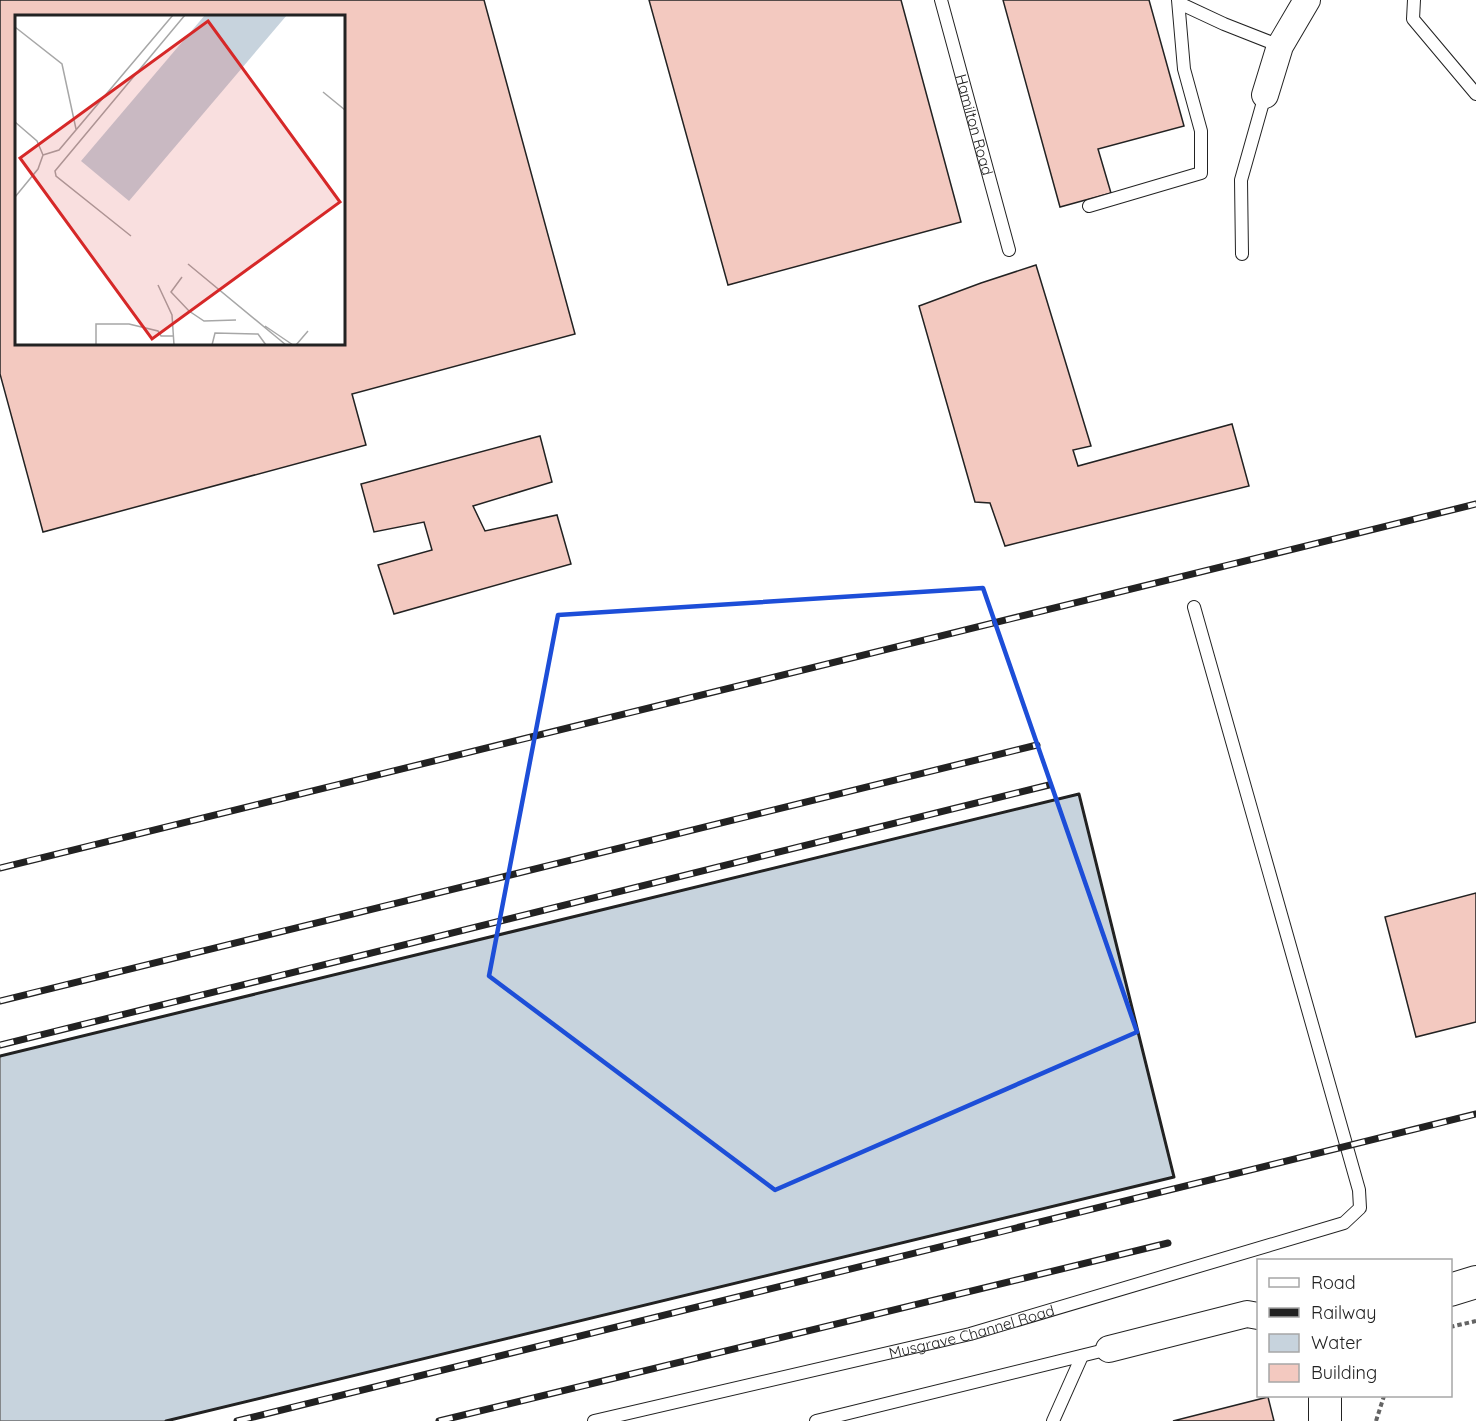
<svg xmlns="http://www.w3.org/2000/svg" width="1476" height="1421" viewBox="0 0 1476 1421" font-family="Quicksand,sans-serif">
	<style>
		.water { fill: #c7d3dd; stroke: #6f6f6f; stroke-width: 1.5 }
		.building { fill: #f3c9c0; stroke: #222; stroke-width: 1.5; fill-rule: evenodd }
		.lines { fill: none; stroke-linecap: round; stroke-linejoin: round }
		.service-casing { stroke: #222; stroke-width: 14 }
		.minor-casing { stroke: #222; stroke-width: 28 }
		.tertiary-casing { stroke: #222; stroke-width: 34 }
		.path { stroke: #646464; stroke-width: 4; stroke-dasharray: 4.5 3; stroke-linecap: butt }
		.service { stroke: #fff; stroke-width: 12 }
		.minor { stroke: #fff; stroke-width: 26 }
		.tertiary { stroke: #fff; stroke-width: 32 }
		.rail-casing { stroke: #222; stroke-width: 7 }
		.rail { stroke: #fff; stroke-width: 4.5; stroke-dasharray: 14; stroke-linecap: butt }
		.wall { stroke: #222; stroke-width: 3 }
		.marked { fill: none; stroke: #1d4ed8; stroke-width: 4.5; stroke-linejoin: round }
		.labels { text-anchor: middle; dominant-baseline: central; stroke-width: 4.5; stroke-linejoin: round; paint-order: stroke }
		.street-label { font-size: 15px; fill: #222; stroke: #fff }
		.inset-road { fill: none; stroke: #a7a7a7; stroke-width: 1.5 }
		.view { fill: #d62828; fill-opacity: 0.15; stroke: #d62828; stroke-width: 3 }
		.inset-edge { fill: none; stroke: #222; stroke-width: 3 }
	</style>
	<rect width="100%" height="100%" fill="#fff"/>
	<!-- water -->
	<path class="water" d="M1079,794l95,383 -1008,244h-166v-365z"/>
	<!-- building -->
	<g class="building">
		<path d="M0,0h484l91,334 -223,60 14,51 -323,87 -43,-158zM16,16h328v328h-328z"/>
		<path d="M649,0h252l60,222 -233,63z"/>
		<path d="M1003,0h146l35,126 -86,23 13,44 -51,14z"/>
		<path d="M1036,265l55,181 -18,4 5,16 154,-42 17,62 -244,60 -15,-43 -15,-1 -56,-196 62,-23z"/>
		<path d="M540,436l12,46 -79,24 12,25 72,-16 14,49 -177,50 -16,-49 54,-15 -8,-28 -50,10 -13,-48z"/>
		<path d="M1476,893v129l-60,15 -31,-120z"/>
		<path d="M1268,1397l6,24h-101z"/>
	</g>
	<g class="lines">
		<defs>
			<g id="service">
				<path id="s1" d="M941,0l68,250"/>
				<path d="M1414,0l-1,19 63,75"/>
				<path d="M1179,3l45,21 56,22"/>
				<path d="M1089,206l112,-33v-42l-17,-62 -6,-69"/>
				<path d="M1242,254l-1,-74 24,-85"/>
				<path id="s2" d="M594,1421l376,-87 374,-111 16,-15 -1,-18 -165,-583"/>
				<path d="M816,1421l293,-72"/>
				<path d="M1053,1421l29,-65"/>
			</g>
			<g id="minor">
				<path d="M1265,95l15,-49 27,-46"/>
				<path d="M1109,1349l138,-35 11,2"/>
			</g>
			<g id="tertiary">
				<path d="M1450,1290l26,-8"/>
				<path d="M1325,1421v-25"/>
			</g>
		</defs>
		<!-- service casing -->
		<use href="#service" class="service-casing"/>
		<!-- minor casing -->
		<use href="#minor" class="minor-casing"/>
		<!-- tertiary casing -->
		<use href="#tertiary" class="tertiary-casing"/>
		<!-- path -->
		<g class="path">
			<path d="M1450,1327l26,-6"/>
			<path d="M1376,1421l8,-25"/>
		</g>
		<!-- service -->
		<use href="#service" class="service"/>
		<!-- minor -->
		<use href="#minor" class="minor"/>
		<!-- tertiary -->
		<use href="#tertiary" class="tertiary"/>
		<defs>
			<g id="rail">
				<path d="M0,868l1476,-364"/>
				<path d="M0,1001l1037,-256"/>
				<path d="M0,1045l1049,-260"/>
				<path d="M237,1421l1239,-307"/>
				<path d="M439,1421l729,-178"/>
			</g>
		</defs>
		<!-- rail casing -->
		<use href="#rail" class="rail-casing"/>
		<!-- rail -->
		<use href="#rail" class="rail"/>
		<!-- wall -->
		<path class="wall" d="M0,1056l1079,-262 95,383 -1008,244"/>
	</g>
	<!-- marked area -->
	<path class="marked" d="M983,588l154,444 -362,158 -286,-214 69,-361z"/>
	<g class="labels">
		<!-- street labels -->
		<g class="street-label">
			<text stroke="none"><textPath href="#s1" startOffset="129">Hamilton Road</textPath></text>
			<text stroke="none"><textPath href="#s2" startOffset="388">Musgrave Channel Road</textPath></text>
		</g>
	</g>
	<!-- overview -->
	<g transform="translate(15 15)">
		<rect width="330" height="330" fill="#fff"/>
		<path d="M190,0h82l-158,186 -48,-40z" fill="#c7d3dd"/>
		<path class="inset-road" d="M0,12l47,37 14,65M308,77l22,18M0,107l22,19 6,14 -5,14 -23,28M28,140l16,-5 114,-135M116,221l-75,-60 -1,-5 130,-156M173,249l98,81M167,262l-11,15 18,19 15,10 32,-1M143,270l14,30 2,30M250,311l28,19M81,330v-21h33l29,7 3,5h13M197,330l3,-12 43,1 8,11M281,330l12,-14"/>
		<path class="view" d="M193,6l132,181 -188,137 -132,-181z"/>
		<rect width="330" height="330" class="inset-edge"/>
	</g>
	<!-- legend -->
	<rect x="1257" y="1259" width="195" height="138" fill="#ffffff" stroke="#a7a7a7" stroke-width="1.5"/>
	<rect x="1269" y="1278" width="30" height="9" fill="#ffffff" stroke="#a7a7a7" stroke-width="1.5"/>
	<text x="1311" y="1289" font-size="18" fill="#222222">Road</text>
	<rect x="1269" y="1308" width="30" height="9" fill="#222222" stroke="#a7a7a7" stroke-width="1.5"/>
	<text x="1311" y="1319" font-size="18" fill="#222222">Railway</text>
	<rect x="1269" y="1334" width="30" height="18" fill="#c7d3dd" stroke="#a7a7a7" stroke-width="1.5"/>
	<text x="1311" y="1349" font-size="18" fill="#222222">Water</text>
	<rect x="1269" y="1364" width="30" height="18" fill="#f3c9c0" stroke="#a7a7a7" stroke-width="1.5"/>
	<text x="1311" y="1379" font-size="18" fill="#222222">Building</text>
</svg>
